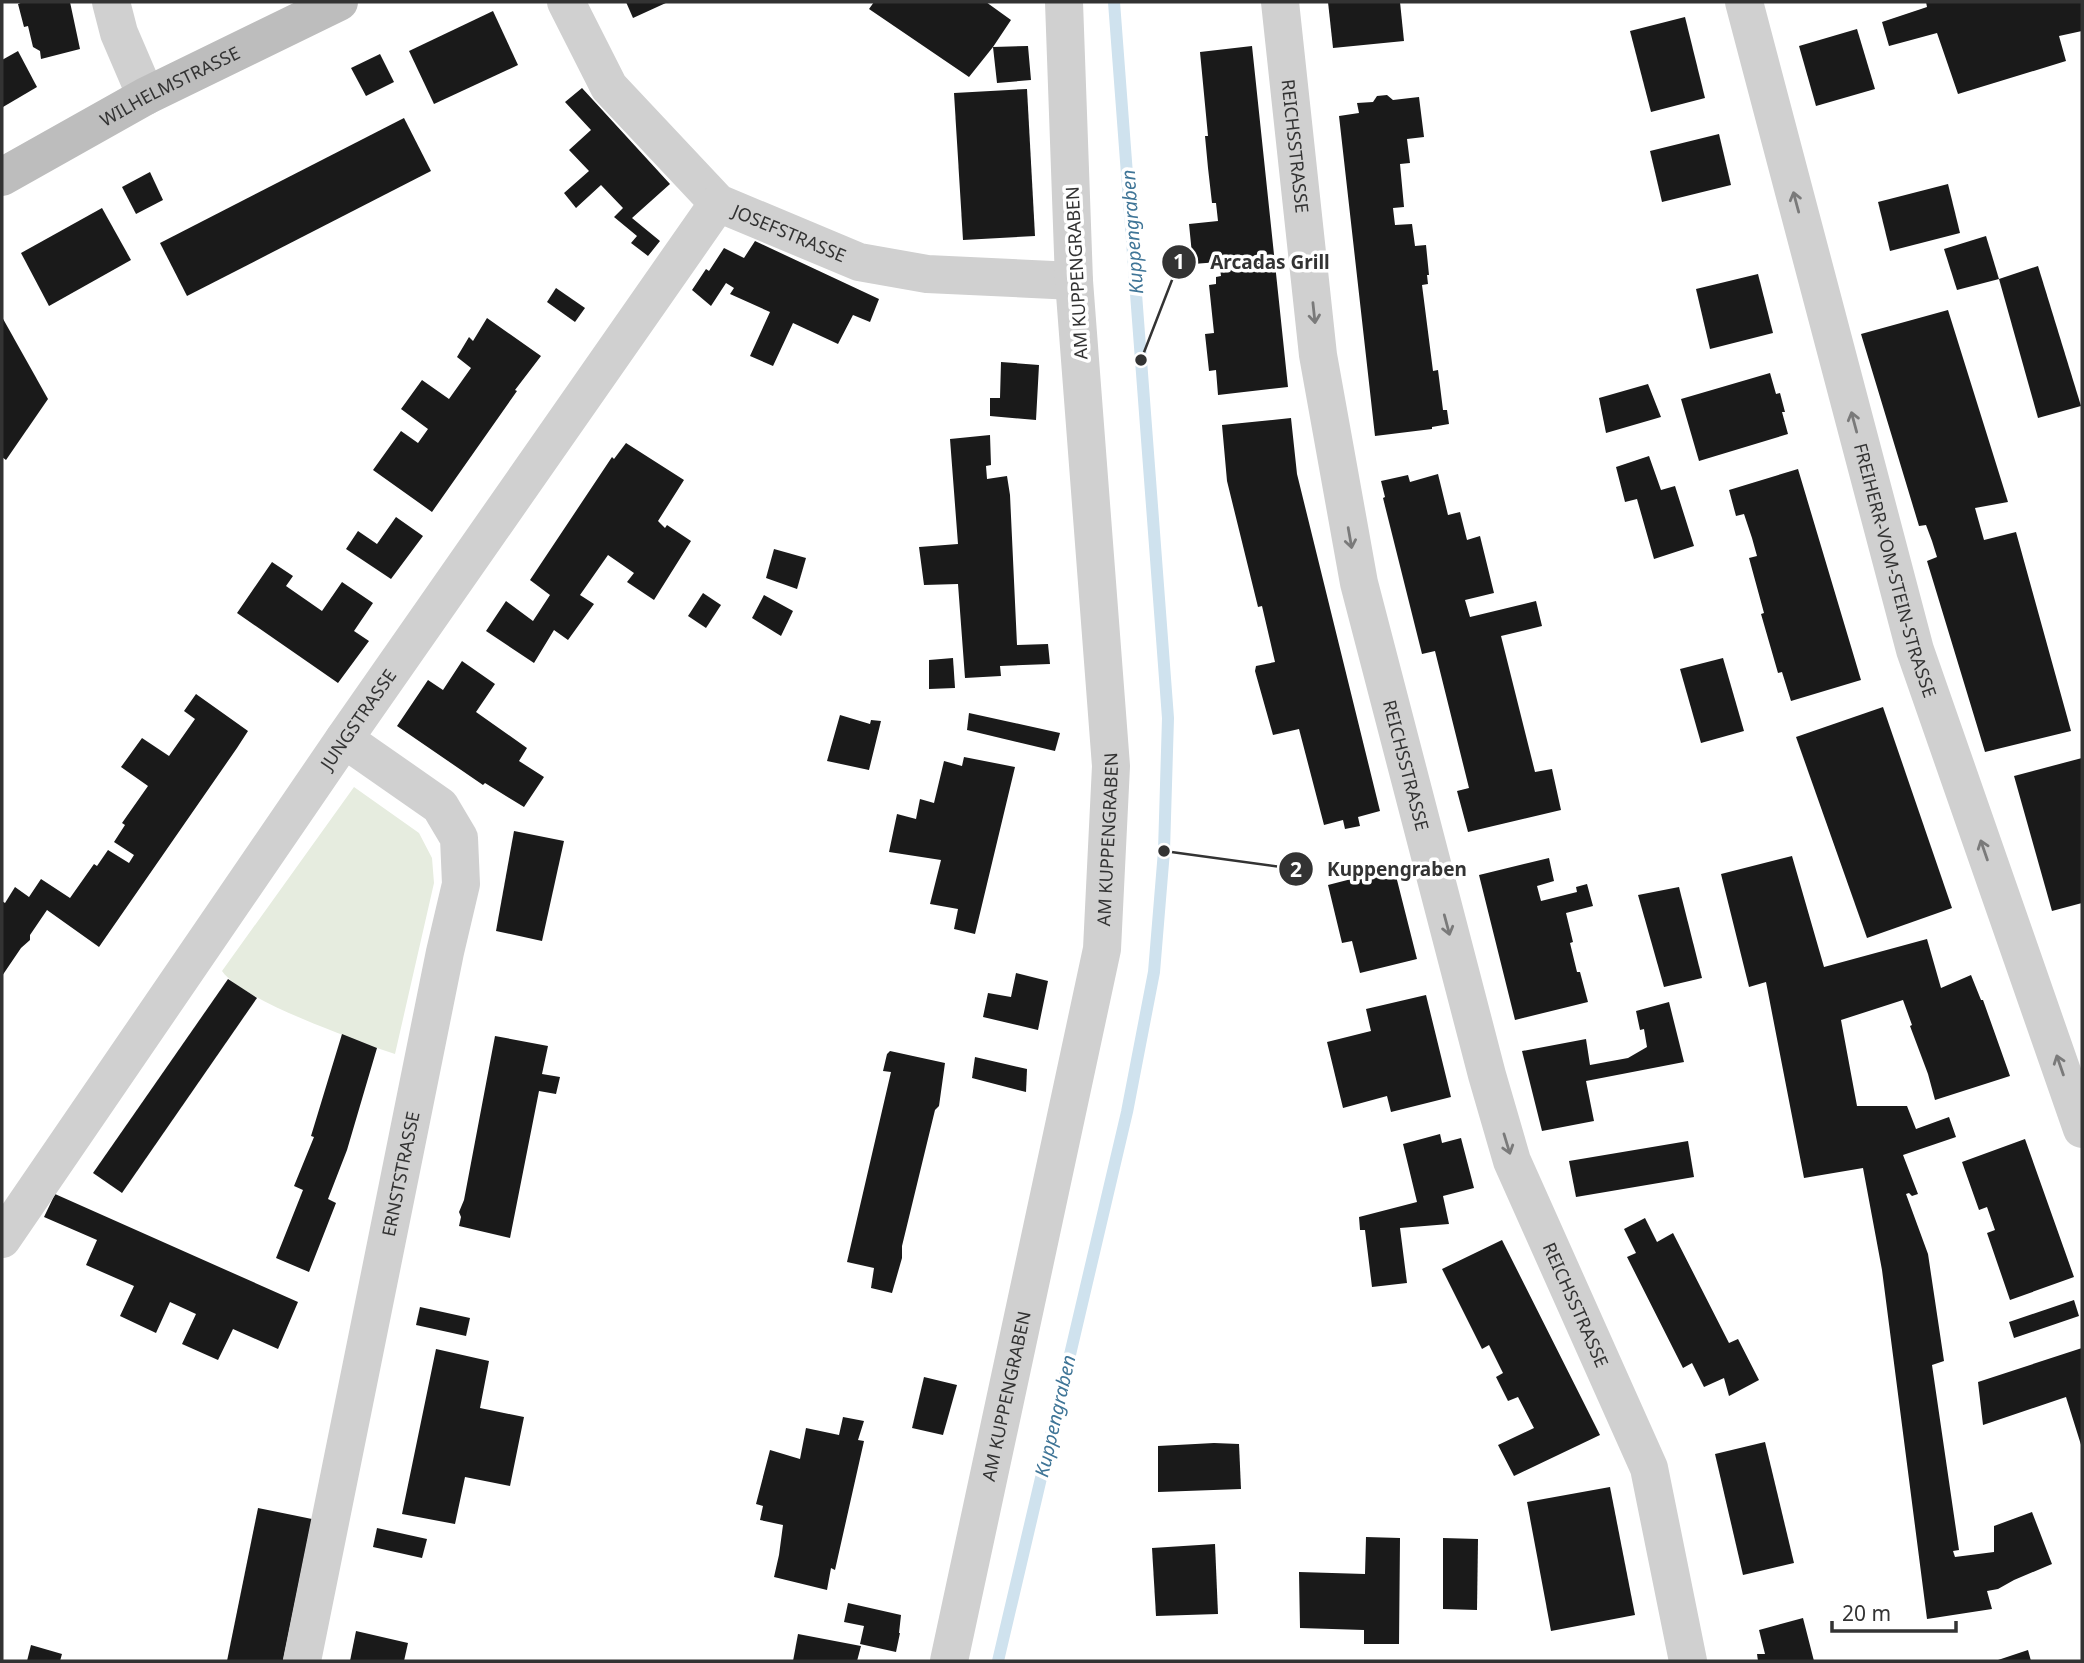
<svg xmlns="http://www.w3.org/2000/svg" width="2084" height="1663" viewBox="0 0 2084 1663" font-family="'Noto Sans',sans-serif">
	<style>
		.green { fill: #e6ecdf }
		.lines { fill: none; stroke-linecap: round; stroke-linejoin: round }
		.stream { stroke: #cfe2ee; stroke-width: 12 }
		.building { fill: #1a1a1a }
		.street { stroke: #d0d0d0; stroke-width: 38 }
		.secondary { stroke: #bdbdbd; stroke-width: 38 }
		.oneway { stroke: #7a7a7a }
		.labels { text-anchor: middle; dominant-baseline: central; stroke-width: 7; stroke-linejoin: round; paint-order: stroke }
		.street-label { font-size: 18px; fill: #333; stroke: #fff }
		.water-label { font-size: 19px; font-style: italic; fill: #3f7597; stroke: #fff }
		.leader { fill: none; stroke: #333; stroke-width: 2.5 }
		.callout-dot { fill: #333; stroke: #fff; stroke-width: 2.5 }
		.mark-label { font-size: 21px; text-anchor: middle; font-weight: bold; fill: #fff }
		.callout-label { font-size: 19px; text-anchor: middle; font-weight: bold; fill: #333; stroke: #fff; stroke-width: 7; stroke-linejoin: round; paint-order: stroke }
	</style>
	<rect width="100%" height="100%" fill="#fff"/>
	<!-- green -->
	<path class="green" d="M354,787l65,46 13,25 2,25 -39,171 -18,-6c-35,-14 -135,-48 -155,-77z"/>
	<g class="lines">
		<!-- stream -->
		<path class="stream" d="M998,1661l129,-549 27,-140 10,-121 4,-133 -54,-716"/>
	</g>
	<!-- building -->
	<g class="building">
		<path d="M23,2h47l10,47 -39,10 -1,-8 -7,-4 -5,-21 -4,1 -6,-23z"/>
		<path d="M626,2h42l-35,16z"/>
		<path d="M874,2h112l25,18 -18,27 35,-1 3,34 -34,3 -4,-36 -24,30 -100,-68z"/>
		<path d="M1328,2h72l4,39 -71,7z"/>
		<path d="M1926,2h156v29l-23,5 7,25 -108,33 -21,-61 -48,13 -7,-24 45,-15z"/>
		<path d="M493,11l25,54 -84,39 -25,-53z"/>
		<path d="M1685,17l20,81 -54,14 -21,-81z"/>
		<path d="M1857,29l18,60 -59,17 -17,-60z"/>
		<path d="M1252,46l36,341 -70,8 -2,-25 -7,1 -4,-37 9,-1 -5,-48 7,-1v-7l5,-1 -2,-14 -26,2 -4,-40 29,-3 -2,-18h-4l-4,-35 -3,-32h3l-8,-84z"/>
		<path d="M18,51l19,36 -34,20 -1,-47z"/>
		<path d="M380,54l14,28 -28,14 -15,-28z"/>
		<path d="M582,88l88,96 -38,34 28,23 -12,15 -17,-13 6,-7 -23,-19 9,-9 -22,-23 -25,23 -12,-15 25,-22 -20,-21 22,-20 -26,-28z"/>
		<path d="M1027,89l8,147 -72,4 -9,-147z"/>
		<path d="M1387,95l6,5 26,-3 5,40 -17,2 3,24 -10,1 4,43 -11,1 2,17 17,-1 3,22 11,-1 3,30h-2l1,9 -6,1 11,86 5,-1 5,40h4l2,14 -17,3v2l-57,7 -36,-320 20,-3 -2,-10 16,-1 4,-6z"/>
		<path d="M404,118l27,53 -244,125 -27,-53z"/>
		<path d="M1719,134l12,51 -69,17 -12,-51z"/>
		<path d="M150,172l13,28 -27,14 -14,-27z"/>
		<path d="M1948,184l12,49 -70,18 -12,-49z"/>
		<path d="M102,208l29,52 -82,46 -28,-53z"/>
		<path d="M1986,236l13,43 -42,11 -13,-41z"/>
		<path d="M755,241l124,58 -9,23 -17,-7 -15,29 -45,-21 -20,43 -23,-10 20,-44 -40,-18 4,-6 -8,-5 -15,23 -19,-16 14,-21 3,2 15,-23 20,10z"/>
		<path d="M2038,266l43,140 -43,12 -39,-139z"/>
		<path d="M1758,274l15,59 -63,16 -14,-60z"/>
		<path d="M556,288l29,20 -10,14 -28,-20z"/>
		<path d="M1948,310l60,192 -33,6 9,32 32,-8 55,199 -86,21 -58,-191 10,-4 -5,-16 -6,-16 -7,1 -58,-192z"/>
		<path d="M2,317l46,82 -42,61 -4,-3z"/>
		<path d="M487,318l54,38 -26,34 2,1 -85,121 -59,-42 28,-39 17,12 10,-14 -27,-20 21,-29 27,19 22,-31 -14,-11 12,-20 4,4z"/>
		<path d="M1001,362l38,3 -3,55 -46,-4v-18h10z"/>
		<path d="M1770,373l6,21 4,-1 5,19h-3l6,22 -89,27 -18,-62z"/>
		<path d="M1648,384l13,33 -55,16 -7,-35z"/>
		<path d="M1291,418l6,56 83,337 -22,6 2,9 -15,3 -2,-9 -19,5 -25,-96 -26,6 -18,-64 1,-5 19,-4 -13,-56 -4,1 -31,-126 -5,-56z"/>
		<path d="M990,435l1,30 -5,1 1,13 20,-3 3,19 7,150 31,-1 2,20 -50,2 1,10 -36,2 -7,-94 -34,1 -5,-38 39,-3 -8,-105z"/>
		<path d="M626,443l58,37 -26,41 7,7 2,-3 24,16 -37,59 -27,-18 7,-9 -26,-18 -28,40 14,9 -26,36 -14,-10 -20,33 -48,-32 20,-30 27,20 17,-26 -20,-15 82,-123 2,2z"/>
		<path d="M1649,456l12,34 14,-4 19,60 -40,13 -17,-60 -12,3 -9,-35z"/>
		<path d="M1798,469l63,211 -70,21 -9,-29 -4,1 -17,-59 3,-1 -15,-55 8,-2 -5,-18 -8,-24 -8,2 -7,-26z"/>
		<path d="M1438,474l10,41 12,-3 7,28 13,-4 14,57 -29,7 5,17 66,-16 6,25 -41,10 34,136 17,-3 9,41 -93,22 -11,-41 12,-3 -34,-137 -13,3 -39,-156 2,-1 -4,-16 27,-6 2,7z"/>
		<path d="M396,517l27,19 -32,43 -45,-30 12,-18 19,13z"/>
		<path d="M774,549l32,9 -9,31 -31,-11z"/>
		<path d="M272,562l21,14 -7,10 36,25 20,-29 31,21 -19,28 15,10 -31,42 -101,-70z"/>
		<path d="M703,593l18,12 -15,23 -18,-12z"/>
		<path d="M764,595l29,16 -12,25 -29,-18z"/>
		<path d="M953,658l2,30 -26,1v-29z"/>
		<path d="M1723,658l21,73 -43,12 -21,-74z"/>
		<path d="M462,661l33,23 -19,28 51,36 -8,13 25,16 -20,30 -39,-24 -2,2 -86,-59 31,-46 15,10z"/>
		<path d="M196,694l52,37 -11,17 -138,199 -52,-37 -17,25v5l-9,8 -19,28v-75l3,2 10,-16 14,10 12,-18 29,19 24,-34 3,2 11,-16 21,13 5,-8 -20,-13 11,-17 -3,-2 26,-37 -27,-19 21,-29 27,18 26,-37 -11,-8z"/>
		<path d="M1883,707l69,201 -85,30 -71,-201z"/>
		<path d="M969,713l91,20 -5,18 -88,-21z"/>
		<path d="M840,715l30,9 1,-4 10,1 -12,49 -42,-9z"/>
		<path d="M964,757l51,10 -40,167 -21,-5 4,-20 -28,-5 11,-44 -52,-8 8,-38 19,5 4,-20 14,4 10,-42 18,5z"/>
		<path d="M2082,758v145l-30,8 -38,-135z"/>
		<path d="M514,831l50,10 -22,100 -46,-10z"/>
		<path d="M1792,856l32,111 103,-28 14,49 30,-13 10,25h2l27,76 -75,24 -7,-26 -18,-48 2,-1 -9,-25 -62,20 16,86h50l9,23 33,-12 7,20 -53,18 15,39 -6,2 -3,-3 -3,1 22,60 16,107 -12,4 27,185 -6,1 2,6 39,-5v-26l38,-14 20,52 -38,16 -16,9 -11,2 5,18 -65,10 -45,-349 -19,-102 -59,10 -38,-196 -17,5 -28,-113z"/>
		<path d="M1549,858l5,23 -17,5 4,15 36,-9 -1,-5 11,-3 6,22 -27,7 7,29 -3,1 7,29h3l8,30 -73,18 -36,-145z"/>
		<path d="M1394,868l23,91 -57,14 -8,-32 -10,2 -14,-58z"/>
		<path d="M1679,887l23,91 -38,9 -26,-92z"/>
		<path d="M1016,973l32,8 -10,49 -55,-13 5,-24 23,4z"/>
		<path d="M228,979l29,19 -135,195 -29,-20z"/>
		<path d="M1426,995l25,102 -60,15 -4,-16 -44,12 -16,-66 44,-11 -5,-22z"/>
		<path d="M1669,1002l15,60 -98,19 8,40 -52,10 -20,-80 64,-12 4,26 38,-7 19,-11 -3,-18 -4,1 -4,-19z"/>
		<path d="M342,1034l35,14 -30,102 -19,49 8,4 -27,69 -33,-14 27,-68 -9,-4 20,-49 -3,-1z"/>
		<path d="M495,1036l53,10 -6,28 18,3 -4,17 -17,-3 -29,147 -51,-12 2,-9 -2,-5 5,-12z"/>
		<path d="M890,1051l55,12 -6,43 -4,4 -33,136v12l-10,35 -21,-5 3,-20 -27,-6 44,-190 -8,-1 4,-17z"/>
		<path d="M975,1057l52,12 -1,23 -54,-14z"/>
		<path d="M1440,1134l2,9 19,-5 13,50 -31,8 6,28 -49,4 7,55 -35,4 -7,-57h-5l-1,-13 58,-15 -14,-58z"/>
		<path d="M2025,1139l49,138 -64,23 -23,-67 8,-3 -8,-23 -8,3 -17,-48z"/>
		<path d="M1688,1141l6,36 -118,20 -7,-36z"/>
		<path d="M55,1194l243,108 -20,47 -45,-20 -15,31 -36,-16 14,-30 -26,-12 -14,31 -36,-17 14,-30 -48,-21 11,-25 -53,-23z"/>
		<path d="M1645,1218l12,24 16,-9 56,110 9,-4 21,41 -30,16 -5,-18 -20,9 -12,-24 -9,5 -56,-111 9,-4 -12,-24z"/>
		<path d="M1502,1240l98,195 -86,41 -16,-31 36,-17 -16,-31 -10,4 -12,-24 7,-4 -14,-28 -7,4 -40,-80z"/>
		<path d="M2074,1300l5,16 -65,22 -5,-16z"/>
		<path d="M420,1307l50,11 -4,18 -50,-11z"/>
		<path d="M2082,1348v100l-16,-51 -83,28 -5,-43z"/>
		<path d="M436,1349l53,12 -9,47 44,9 -14,69 -45,-9 -10,47 -53,-10z"/>
		<path d="M924,1377l33,8 -14,50 -31,-7z"/>
		<path d="M843,1417l21,4 -6,19 6,1 -29,129 -4,-2 -4,22 -53,-13 5,-22 4,-30 -23,-5 3,-14 -7,-2 14,-54 30,9 6,-31 33,7z"/>
		<path d="M1765,1442l29,121 -51,12 -28,-121z"/>
		<path d="M1214,1443l25,1 2,45 -83,3v-46z"/>
		<path d="M1610,1487l25,128 -84,16 -24,-129z"/>
		<path d="M258,1508l54,11 -29,142h-56z"/>
		<path d="M377,1528l50,11 -5,19 -49,-11z"/>
		<path d="M1366,1537l34,1 -1,106h-35v-14l-64,-2 -1,-56 66,2z"/>
		<path d="M1443,1538l35,1 -1,71 -34,-1z"/>
		<path d="M1215,1544l3,70 -62,2 -4,-68z"/>
		<path d="M848,1603l53,12 -2,18h1l-4,19 -36,-8 4,-18 -20,-4z"/>
		<path d="M1803,1618l11,43h-56l-1,-7h8l-6,-24z"/>
		<path d="M356,1631l52,12 -4,18h-54z"/>
		<path d="M798,1634l63,12 -4,15h-64z"/>
		<path d="M31,1645l31,9 -2,7h-33z"/>
		<path d="M2028,1650l3,11h-36z"/>
	</g>
	<g class="lines">
		<!-- street -->
		<g class="street">
			<path d="M111,2l8,31 27,63"/>
			<path id="s1" d="M566,2l43,85 109,116 141,59 68,12 147,7"/>
			<path id="s2" d="M1280,2l38,353 41,228 128,492 25,86 137,307 39,193"/>
			<path id="s3" d="M1744,2l171,648 167,479"/>
			<path id="s4" d="M2,1239l342,-500 374,-536"/>
			<path id="s5" d="M302,1661l143,-709 16,-68 -2,-46 -19,-32 -96,-67"/>
			<path id="s6" d="M949,1661l153,-712 9,-183 -37,-485 -10,-279"/>
		</g>
		<!-- secondary -->
		<path class="secondary" id="s7" d="M2,177l144,-81 193,-94"/>
	</g>
	<!-- one-way arrows -->
	<defs><path id="oneway-shaft" d="M-6 0H5M1.5-3L5.5 0L1.5 3" fill="none" stroke-width="1.6" stroke-linecap="round" stroke-linejoin="round" transform="scale(1.75)"/></defs>
	<g class="oneway">
		<use href="#oneway-shaft" transform="translate(1796 202) rotate(-105)"/>
		<use href="#oneway-shaft" transform="translate(1314 313) rotate(84)"/>
		<use href="#oneway-shaft" transform="translate(1854 422) rotate(-105)"/>
		<use href="#oneway-shaft" transform="translate(1350 538) rotate(80)"/>
		<use href="#oneway-shaft" transform="translate(1984 850) rotate(-109)"/>
		<use href="#oneway-shaft" transform="translate(1447 925) rotate(75)"/>
		<use href="#oneway-shaft" transform="translate(2060 1065) rotate(-109)"/>
		<use href="#oneway-shaft" transform="translate(1507 1144) rotate(73)"/>
	</g>
	<g class="labels">
		<!-- street labels -->
		<g class="street-label">
			<text stroke="none"><textPath href="#s7" startOffset="191">WILHELMSTRASSE</textPath></text>
			<text stroke="none"><textPath href="#s2" startOffset="145">REICHSSTRASSE</textPath></text>
			<text stroke="none"><textPath href="#s1" startOffset="332">JOSEFSTRASSE</textPath></text>
			<text transform="translate(1076 273) rotate(-93)">AM KUPPENGRABEN</text>
			<text stroke="none"><textPath href="#s3" startOffset="588">FREIHERR-VOM-STEIN-STRASSE</textPath></text>
			<text stroke="none"><textPath href="#s4" startOffset="630">JUNGSTRASSE</textPath></text>
			<text stroke="none"><textPath href="#s2" startOffset="775">REICHSSTRASSE</textPath></text>
			<text stroke="none"><textPath href="#s6" startOffset="838">AM KUPPENGRABEN</textPath></text>
			<text stroke="none"><textPath href="#s5" startOffset="497">ERNSTSTRASSE</textPath></text>
			<text stroke="none"><textPath href="#s2" startOffset="1342">REICHSSTRASSE</textPath></text>
			<text stroke="none"><textPath href="#s6" startOffset="271">AM KUPPENGRABEN</textPath></text>
		</g>
		<!-- water labels -->
		<g class="water-label">
			<text transform="translate(1132 232) rotate(-94)">Kuppengraben</text>
			<text transform="translate(1055 1416) rotate(-77)">Kuppengraben</text>
		</g>
	</g>
	<!-- callouts -->
	<path class="leader" d="M1141 360L1179 262M1164 851L1296 869"/>
	<g class="callout-dot">
		<circle cx="1141" cy="360" r="7"/>
		<circle cx="1164" cy="851" r="7"/>
		<circle cx="1179" cy="262" r="18"/>
		<circle cx="1296" cy="869" r="18"/>
	</g>
	<g class="mark-label">
		<text x="1179" y="269">1</text>
		<text x="1296" y="877">2</text>
	</g>
	<g class="callout-label">
		<text x="1270" y="269">Arcadas Grill</text>
		<text x="1397" y="876">Kuppengraben</text>
	</g>
	<!-- border -->
	<rect width="2084" height="1663" fill="none" stroke="#333333" stroke-width="7"/>
	<!-- scale -->
	<path d="M1832 1621v10h124v-10" fill="none" stroke="#333333" stroke-width="3.5"/>
	<text x="1842" y="1621" font-size="21" fill="#333333" stroke="#ffffff" stroke-width="5" paint-order="stroke">20 m</text>
</svg>
